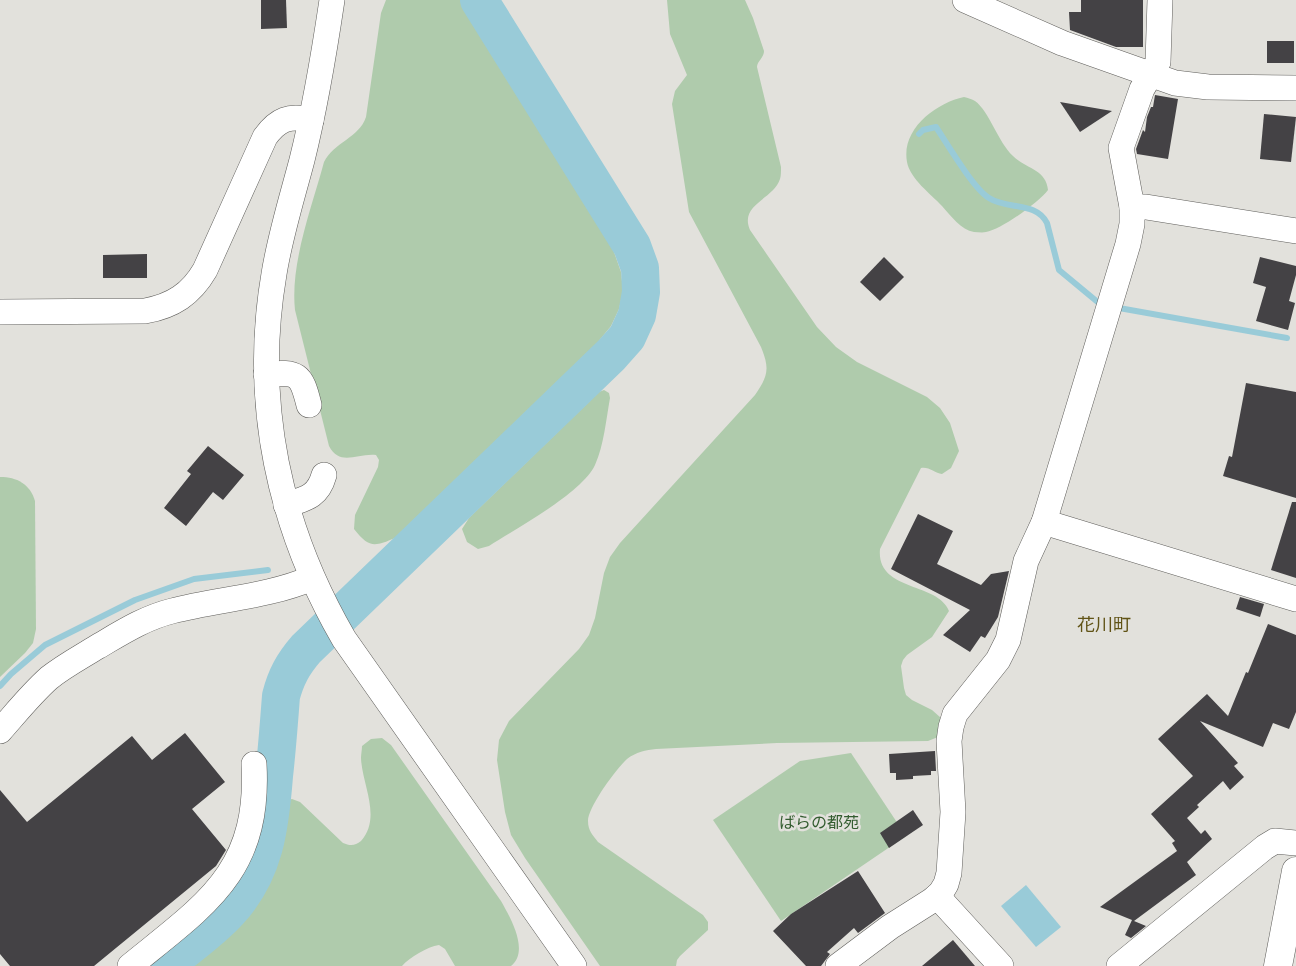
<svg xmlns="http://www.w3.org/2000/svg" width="1296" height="966" viewBox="0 0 1296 966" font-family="'Work Sans','Noto Sans JP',sans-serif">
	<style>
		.green { fill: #afcbac }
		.water { fill: #99cbd8 }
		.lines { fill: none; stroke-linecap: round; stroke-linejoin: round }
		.stream { stroke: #99cbd8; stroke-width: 6 }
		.river { stroke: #99cbd8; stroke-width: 38 }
		.building { fill: #444245 }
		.minor-casing { stroke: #5f5e5b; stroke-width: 26 }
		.major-casing { stroke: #5f5e5b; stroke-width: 29 }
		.minor { stroke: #fff; stroke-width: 25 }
		.major { stroke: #fff; stroke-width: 28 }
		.labels { text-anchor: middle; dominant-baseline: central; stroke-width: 5; stroke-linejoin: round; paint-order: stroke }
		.park-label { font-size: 16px; fill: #335c2f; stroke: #e2e1dc }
		.neighbourhood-label { font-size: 18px; fill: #615316; stroke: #e2e1dc }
	</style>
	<rect width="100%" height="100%" fill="#e2e1dc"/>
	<!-- green -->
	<g class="green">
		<path d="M386,0h85l3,9 110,174 24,52 13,37 2,19 -4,18 -8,17 -13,16 -203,196c-21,9 -26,10 -41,-9l1,-14 23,-48 1,-7 -3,-5c-19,-2 -36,12 -47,-9l-34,-136c-5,-47 17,-103 29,-148 10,-20 35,-24 42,-45l15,-104z"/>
		<path d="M667,0h78l8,18 11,33c0,7 -7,10 -7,16l24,100c0,4 0,9 -1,12 -7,21 -41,25 -30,51l67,97 19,20 21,15 70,35 13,11 10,15 9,28 -8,17 -9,6c-7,-1 -14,-8 -21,-6l-41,81c-4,43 58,33 69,62l-17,26 -25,18 -4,5 -2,6 3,22 2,7 6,5 20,10 9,8 -3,19 -10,4 -151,2 -121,6c-10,1 -20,3 -29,10 -11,10 -39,48 -39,62 0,10 5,14 10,21l105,73 5,7v8l-28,26 -3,4 -1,6h-76l-75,-108 -14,-23 -6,-23 -8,-52 2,-20 10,-19 70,-72 10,-14 6,-17 9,-45 6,-16 10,-14 135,-148c13,-19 15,-26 6,-48l-72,-135 -17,-108 3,-13 12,-16 -17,-41z"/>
		<path d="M964,97c4,1 8,2 11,4 14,10 23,41 38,55 13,13 33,13 35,34 -9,12 -47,40 -62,42 -4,1 -8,0 -12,0 -13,-2 -23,-16 -32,-26 -11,-12 -32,-27 -35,-44 -6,-33 29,-59 57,-65z"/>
		<path d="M604,390l5,3 1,5c-4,22 -6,47 -15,67 -13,28 -78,63 -106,81l-11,3 -11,-7 -5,-13 7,-11 130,-126z"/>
		<path d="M0,477c17,0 30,7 35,24l1,128 -3,14 -8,10 -25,24z"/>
		<path d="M382,738l9,7 110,156c9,16 29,50 10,65h-56l-10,-17 -6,-4c-12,2 -29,12 -37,21h-225c34,-28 73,-56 89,-99 3,-8 6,-17 8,-25 3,-14 3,-28 10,-41l8,-2 8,3 43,41c7,3 12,3 18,-2 21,-24 1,-56 0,-83 0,-4 1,-8 1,-12l9,-7z"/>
		<path d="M851,753l55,83 -125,85 -68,-101 87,-59z"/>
	</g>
	<!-- water -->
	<path class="water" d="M1026,885l35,42 -25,20 -35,-41z"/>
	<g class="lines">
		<!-- stream -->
		<g class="stream">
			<path d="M919,134l4,-4 13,-3c12,18 37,61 53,71 18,12 47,3 58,25l12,47 41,34"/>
			<path d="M1119,308l168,30"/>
			<path d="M0,686l11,-12 34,-29 90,-45 59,-21 74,-9"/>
		</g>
		<!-- river -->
		<path class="river" d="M164,966c22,-18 46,-34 65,-55 36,-39 41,-84 45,-135 3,-27 5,-53 7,-80 5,-19 12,-32 25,-47l305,-294 16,-18 10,-22 4,-23 -1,-24 -8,-22 -153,-246"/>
	</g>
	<!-- building -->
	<g class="building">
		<path d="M261,0h25l1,28 -26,1z"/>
		<path d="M1081,0h62v47h-27l-46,-17 -1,-18h12z"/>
		<rect x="1267" y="41" width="27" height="22"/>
		<path d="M1155,95l23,4 -10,60 -31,-5 -1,-5 7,-19 2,2 2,-15 4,-10h2z"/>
		<path d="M1060,102l52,9 -32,21z"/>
		<path d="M1264,114l32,3 -5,45 -31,-3z"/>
		<path d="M147,254v24h-44v-23z"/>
		<path d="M884,257l20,20 -24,24 -20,-19z"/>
		<path d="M1260,257l36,9v9l-7,26 6,2 -7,27 -32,-9 10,-34 -13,-4z"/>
		<path d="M1246,383l50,9v106l-73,-22 6,-20 3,1z"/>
		<path d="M208,446l36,29 -21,25 -10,-8 -27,34 -22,-18 27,-34 -4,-3z"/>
		<path d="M1292,502h4v76l-25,-8z"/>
		<path d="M918,514l35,17 -16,33 44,21 10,-11 18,-3 -11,46 -13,21 -4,-2 -11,16 -27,-17 27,-25 -79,-41z"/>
		<path d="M1240,597l24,7 -4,13 -24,-8z"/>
		<path d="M1268,624l28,11v77l-7,17 -16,-6 -10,24 -63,-26 38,42 -4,3 10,11 -14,13 -7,-9 -26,24 2,2 -12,11 14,16 4,-4 7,9 -25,23 9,13 -62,46 12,5 -15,12 -6,-3 7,-15 -32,-13 77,-56 -5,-8 3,-2 -24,-27 42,-38 -35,-37 49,-45 21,22 18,-44 2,1z"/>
		<path d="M185,733l40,49 -33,27 34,41 -10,16 -122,100h-84l-10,-12v-164l27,32 105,-86 20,24z"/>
		<path d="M935,751l1,20h-5v4l-18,1v3l-17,1v-7h-6l-1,-19z"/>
		<path d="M913,810l10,15 -34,23 -9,-15z"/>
		<path d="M858,871l27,42 -27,20 -4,-5 -27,24 3,2 -9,12h-15l-33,-35 18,-17z"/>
		<path d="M953,940l22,26h-53z"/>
	</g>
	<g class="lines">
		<defs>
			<g id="minor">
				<path d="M332,0c-8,54 -17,108 -30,160 -10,38 -22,76 -28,114 -22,129 5,253 70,365l230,327"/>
				<path d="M965,0l97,43 113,40 33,4 88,1"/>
				<path d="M1132,207h14l150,24"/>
				<path d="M0,312l145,-1c28,-5 46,-17 60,-41l60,-133c13,-18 24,-22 46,-17"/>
				<path d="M266,374c32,-2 35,-1 43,31"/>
				<path d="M286,505c19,-6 32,-8 38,-30"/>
				<path d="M1044,522l252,77"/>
				<path d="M0,731c16,-18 31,-37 49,-53 15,-12 32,-21 48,-31 24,-14 47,-29 75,-36 46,-12 96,-14 140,-33"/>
				<path d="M937,896l64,70"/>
				<path d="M130,966c76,-62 130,-94 124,-202"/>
				<path d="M838,966l52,-39 41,-26 9,-7 6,-10 3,-11 4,-61 -4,-71 2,-14 4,-13 43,-54 10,-20 18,-79 18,-39 84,-278 4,-20v-17l-11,-59 21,-59 16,-27 2,-62"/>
				<path d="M1119,966l146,-119 10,-6 21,2"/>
			</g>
			<path id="major" d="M1278,966l18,-95"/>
		</defs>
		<!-- minor casing -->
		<use href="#minor" class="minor-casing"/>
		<!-- major casing -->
		<use href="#major" class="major-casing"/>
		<!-- minor -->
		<use href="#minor" class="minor"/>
		<!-- major -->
		<use href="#major" class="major"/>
	</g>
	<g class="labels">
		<!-- park labels -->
		<g class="park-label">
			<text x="819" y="822">ばらの都苑</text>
		</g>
		<!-- neighbourhood labels -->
		<g class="neighbourhood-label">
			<text x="1104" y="624">花川町</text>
		</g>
	</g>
</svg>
